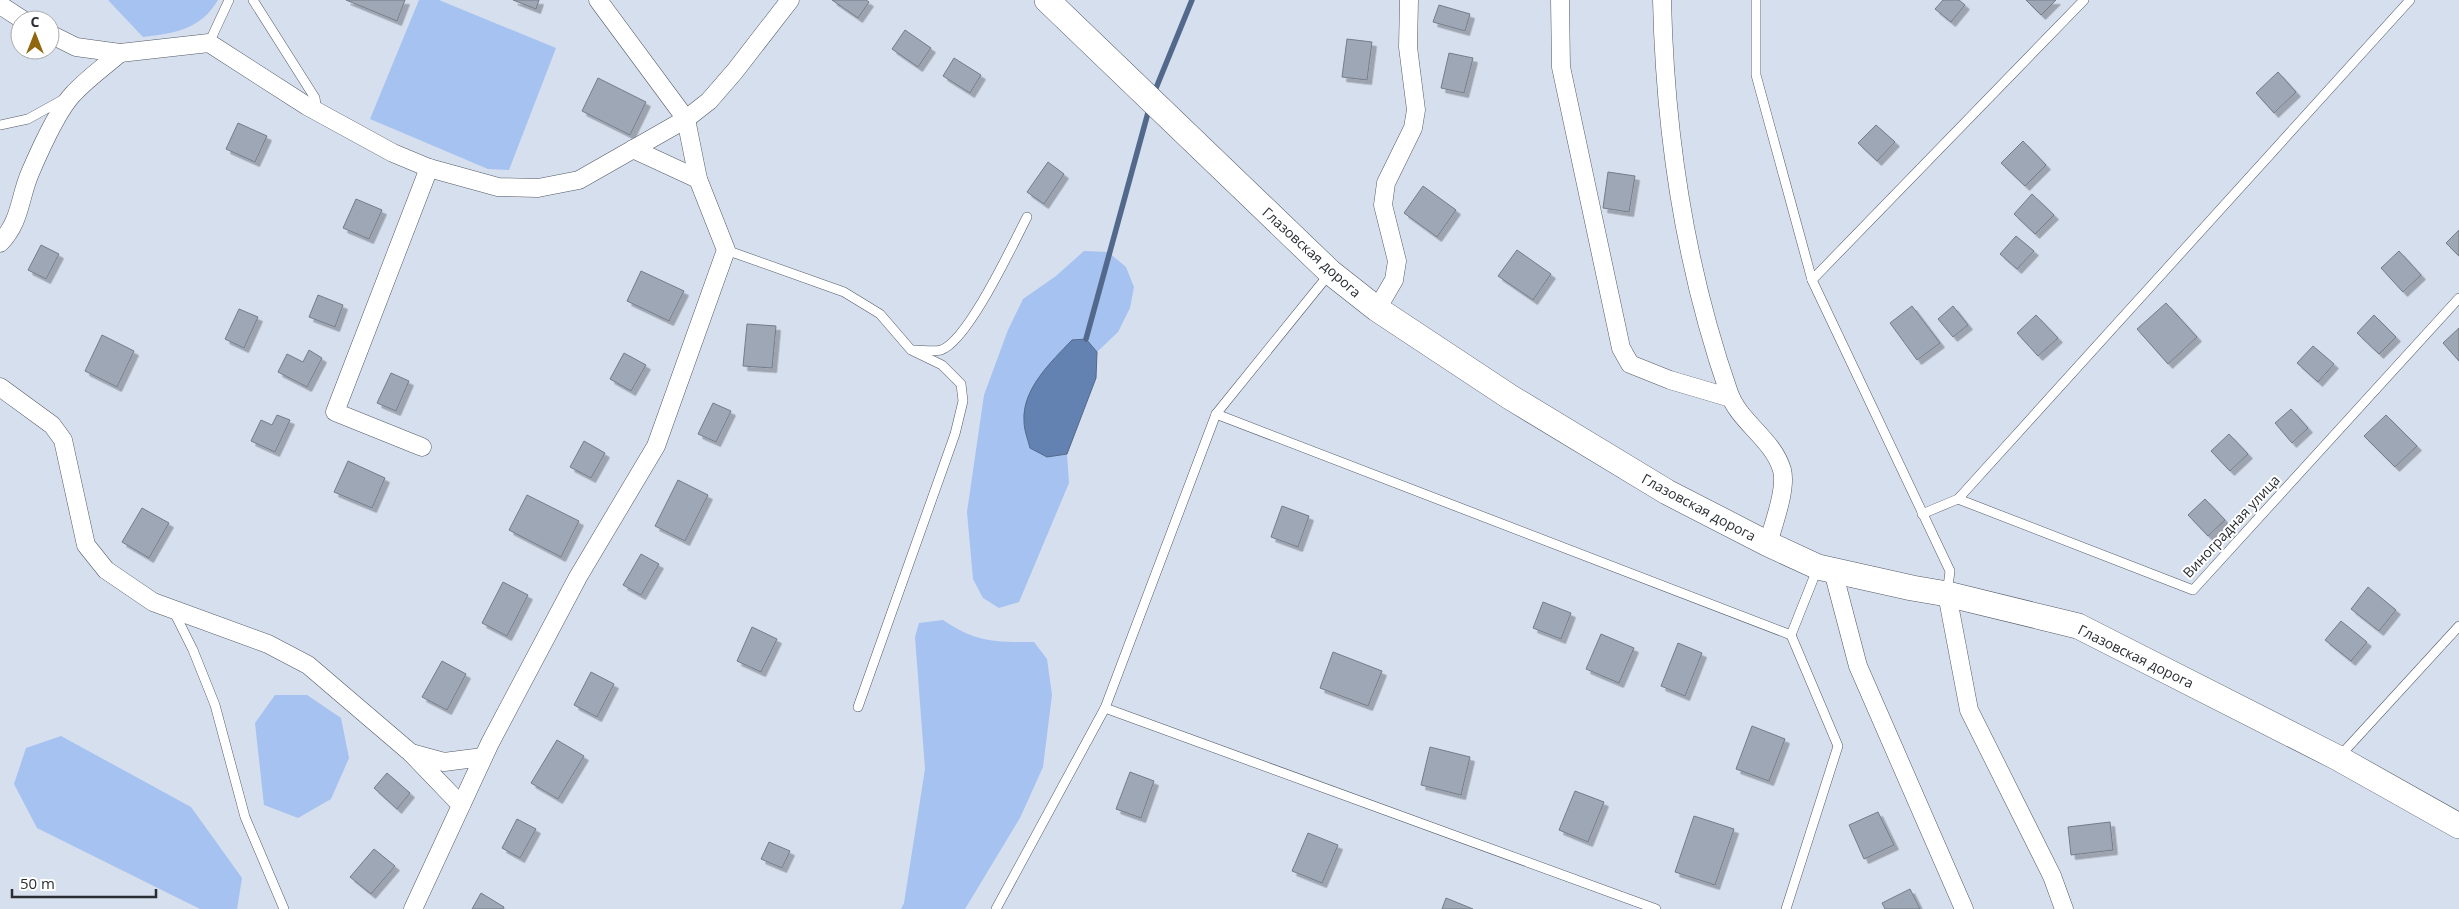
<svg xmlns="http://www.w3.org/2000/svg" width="2459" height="909" viewBox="0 0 2459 909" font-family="'Open Sans',sans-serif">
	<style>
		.green { fill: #a5c2f0 }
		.water { fill: #6482b1; stroke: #53698b }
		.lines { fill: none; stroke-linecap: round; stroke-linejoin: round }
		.stream { stroke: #53698b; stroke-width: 5.5 }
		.building { fill: #9ea7b5; stroke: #747c89; filter: url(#shadow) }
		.lane-casing { stroke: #525a66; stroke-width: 10 }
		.street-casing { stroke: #525a66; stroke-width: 19 }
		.secondary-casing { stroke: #525a66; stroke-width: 26 }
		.lane { stroke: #fff; stroke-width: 9 }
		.street { stroke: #fff; stroke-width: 18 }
		.secondary { stroke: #fff; stroke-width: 25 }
		.labels { text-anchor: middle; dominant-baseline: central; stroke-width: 4; stroke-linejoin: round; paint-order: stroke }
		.street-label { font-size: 14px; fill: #2a2e33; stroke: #fff }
	</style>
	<defs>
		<filter id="shadow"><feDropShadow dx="4.5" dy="4.5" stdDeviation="0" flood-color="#0004"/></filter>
	</defs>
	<rect width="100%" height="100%" fill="#d6dfee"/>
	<!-- green -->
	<g class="green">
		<path d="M108,0h110c-18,30 -43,33 -75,37z"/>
		<path d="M419,0h20l117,48 -47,122 -21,-1 -118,-50z"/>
		<path d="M1084,251l24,1 18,15 8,20 -4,21 -12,24 -21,20 -11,-13 -39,118 20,-3 2,29 -50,119 -20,6 -16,-10 -10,-19 -6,-67 17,-117 24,-65 15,-31 33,-23z"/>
		<path d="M943,620c34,23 52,22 91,22l13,17 5,36 -9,72 -23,51 -55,91h-64l3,-6 21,-134 -10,-132 4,-14z"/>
		<path d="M275,695h32l34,23 8,40 -18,41 -33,19 -34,-13 -9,-82z"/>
		<path d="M61,736l130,71 51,71 -5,31h-37l-163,-81 -23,-44 12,-36z"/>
	</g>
	<!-- water -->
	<path class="water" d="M1086,339l11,13 -1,26 -29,76 -20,3 -17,-9c-2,-8 -6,-18 -6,-27 -2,-32 27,-59 48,-81z"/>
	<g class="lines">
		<!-- stream -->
		<g class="stream">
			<path d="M1154,93l38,-93"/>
			<path d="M1086,339l63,-230"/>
		</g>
	</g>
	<!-- building -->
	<g class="building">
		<path d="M346,0h59l-8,21z"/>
		<path d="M513,0h26l-3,9z"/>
		<path d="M832,0h34l3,2 -11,16z"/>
		<path d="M1943,0h16l6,5 -14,17 -16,-13z"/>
		<path d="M2026,0h30l-15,15z"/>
		<path d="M1439,5l31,9 -5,17 -32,-9z"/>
		<path d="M905,30l26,18 -13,19 -26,-18z"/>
		<path d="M1347,39l25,3 -5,38 -25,-3z"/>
		<path d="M1449,53l24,5 -9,35 -23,-5z"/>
		<path d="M954,58l27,17 -11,18 -27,-17z"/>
		<path d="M2278,72l18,20 -22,21 -18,-20z"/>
		<path d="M598,78l48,24 -16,33 -48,-24z"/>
		<path d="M238,123l29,13 -12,26 -29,-13z"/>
		<path d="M1876,125l19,17 -18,19 -19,-18z"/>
		<path d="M2023,141l23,24 -21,21 -24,-23z"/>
		<path d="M1048,162l16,12 -20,30 -17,-12z"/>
		<path d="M1608,172l27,4 -6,36 -26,-4z"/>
		<path d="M1423,186l33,24 -19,27 -33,-24z"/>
		<path d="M2032,194l22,21 -19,19 -21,-20z"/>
		<path d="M356,199l26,11 -13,29 -26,-11z"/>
		<path d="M2459,230v26l-13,-13z"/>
		<path d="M2016,236l18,15 -17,18 -17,-15z"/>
		<path d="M41,245l18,9 -13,25 -18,-9z"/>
		<path d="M1517,250l34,24 -18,26 -35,-24z"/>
		<path d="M2399,251l22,24 -18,17 -22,-24z"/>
		<path d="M641,271l43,20 -15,30 -42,-20z"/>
		<path d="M318,295l25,10 -8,22 -26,-10z"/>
		<path d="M2166,303l31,34 -29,27 -31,-35z"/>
		<path d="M1912,306l28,37 -23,17 -27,-37z"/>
		<path d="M1953,306l15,19 -15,12 -15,-18z"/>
		<path d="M239,309l19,8 -14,31 -19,-9z"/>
		<path d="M2036,315l22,23 -20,18 -21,-23z"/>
		<path d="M2374,315l22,22 -17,17 -22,-21z"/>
		<path d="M747,324l29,2 -4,42 -29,-2z"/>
		<path d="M2459,328v33l-16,-18z"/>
		<path d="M102,335l32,16 -17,36 -32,-16z"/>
		<path d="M2313,346l21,18 -16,18 -21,-19z"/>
		<path d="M309,350l13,8 -15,29 -29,-15 9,-18 16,8z"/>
		<path d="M624,353l22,12 -15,26 -21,-12z"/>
		<path d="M391,373l18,8 -13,30 -19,-8z"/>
		<path d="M713,403l18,8 -15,31 -18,-8z"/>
		<path d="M2291,409l17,19 -16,15 -17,-20z"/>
		<path d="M277,415l13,5 -15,32 -24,-11 10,-21 11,5z"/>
		<path d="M2386,415l31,31 -22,21 -31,-31z"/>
		<path d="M2229,434l19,20 -18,17 -19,-20z"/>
		<path d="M584,441l21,12 -14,25 -21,-11z"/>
		<path d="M348,461l37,17 -13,30 -38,-16z"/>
		<path d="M678,480l30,15 -23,46 -30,-15z"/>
		<path d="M527,495l52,26 -18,36 -52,-27z"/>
		<path d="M2205,499l20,21 -17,16 -20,-21z"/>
		<path d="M1282,506l27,10 -11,31 -27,-10z"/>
		<path d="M142,508l27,15 -20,35 -27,-16z"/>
		<path d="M641,554l18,10 -18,31 -18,-10z"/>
		<path d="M503,582l25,13 -21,41 -25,-13z"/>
		<path d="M2368,587l28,23 -17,21 -28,-22z"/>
		<path d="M1543,602l28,11 -10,26 -28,-11z"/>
		<path d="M2341,621l26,21 -16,19 -26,-21z"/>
		<path d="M752,627l25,12 -16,33 -24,-11z"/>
		<path d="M1601,634l33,14 -15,35 -33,-14z"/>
		<path d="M1678,643l24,10 -17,43 -24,-10z"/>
		<path d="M1333,652l49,19 -14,35 -48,-18z"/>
		<path d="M442,661l24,13 -19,36 -25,-13z"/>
		<path d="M591,672l23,12 -17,33 -23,-12z"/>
		<path d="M1752,726l33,13 -16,42 -33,-12z"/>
		<path d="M557,740l27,16 -26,43 -27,-16z"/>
		<path d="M1430,747l40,10 -9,38 -40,-10z"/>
		<path d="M1130,772l24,9 -13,37 -25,-9z"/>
		<path d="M387,773l23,20 -13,16 -23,-21z"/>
		<path d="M1575,791l29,11 -16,40 -29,-12z"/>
		<path d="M1878,812l16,33 -30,14 -15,-34z"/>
		<path d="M1694,816l40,13 -19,56 -40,-13z"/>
		<path d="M517,819l19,10 -16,29 -18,-10z"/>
		<path d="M2110,822l3,28 -42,5 -3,-28z"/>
		<path d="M1308,833l30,12 -16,38 -30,-12z"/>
		<path d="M769,842l21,9 -8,17 -21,-9z"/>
		<path d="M374,849l21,17 -24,28 -21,-17z"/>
		<path d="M1910,889l10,20h-35l-3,-6z"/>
		<path d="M481,893l23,14 -1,2h-31z"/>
		<path d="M1446,898l27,11h-31z"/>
	</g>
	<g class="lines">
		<defs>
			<g id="lane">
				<path d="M253,0l62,98 2,14"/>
				<path d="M1756,0v75l56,205"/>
				<path d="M209,43l20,-43"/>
				<path d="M0,125l28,-6 36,-20"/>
				<path d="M726,250l118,42 36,22 31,36 31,15 19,19 2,17 -8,33 -97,273"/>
				<path d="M914,350c8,0 20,2 27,0 27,-9 72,-106 86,-133"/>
				<path d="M1216,414l575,221 47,111 -52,163"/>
				<path d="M1958,499l235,91 266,-292"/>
				<path d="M1922,514l36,-15 452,-499"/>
				<path d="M1947,594l3,-23 -138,-291 272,-280"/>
				<path d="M173,610l20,40 22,55 30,112 39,92"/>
				<path d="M1791,635l27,-68"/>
				<path d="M1105,708l551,201"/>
				<path d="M2339,757l120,-131"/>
				<path d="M996,909l109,-201 111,-294 114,-141"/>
			</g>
			<g id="street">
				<path d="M1560,0l1,67 60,281 9,16 40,16 61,18"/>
				<path d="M1662,0c3,133 23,267 67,393 10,29 44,46 53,77 5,19 -9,55 -14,74"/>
				<path d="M0,5l23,15"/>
				<path d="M50,34l26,13 44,6 89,-10 98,63 86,47 36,15 69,19 40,1 41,-8 107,-61 23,-18 26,-30 55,-71"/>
				<path d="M633,149l65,30"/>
				<path d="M0,243c21,-22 19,-44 30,-70 9,-21 28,-64 44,-80 14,-15 31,-27 46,-40"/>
				<path d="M1377,309l17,-29 3,-19 -14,-56 3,-22 27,-55 3,-18 -8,-63 1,-47"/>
				<path d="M0,387l52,38 11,15 23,105 20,25 47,32 115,42 40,21 103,88 50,52"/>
				<path d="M422,447l-87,-35 94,-244"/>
				<path d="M1833,571l25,95 106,243"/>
				<path d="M1947,594l22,116 83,166 12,33"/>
				<path d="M411,753l33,9 39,-5"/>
				<path d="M413,909l77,-166 88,-166 78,-131 70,-196 -28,-71 -12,-60 -88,-119"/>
			</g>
			<path id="secondary" d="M1047,0l283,272 47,37 133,88 157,95 101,52 50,23 94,21 35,6 131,32 260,132 121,68"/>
		</defs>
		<!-- lane casing -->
		<use href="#lane" class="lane-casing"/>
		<!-- street casing -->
		<use href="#street" class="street-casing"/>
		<!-- secondary casing -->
		<use href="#secondary" class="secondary-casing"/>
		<!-- lane -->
		<use href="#lane" class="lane"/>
		<!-- street -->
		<use href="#street" class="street"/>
		<!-- secondary -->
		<use href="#secondary" class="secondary"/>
	</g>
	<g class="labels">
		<!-- street labels -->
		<g class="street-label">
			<text transform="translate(1312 252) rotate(42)">Глазовская дорога</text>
			<text transform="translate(1699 507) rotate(28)">Глазовская дорога</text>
			<text transform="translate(2231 526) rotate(-47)">Виноградная улица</text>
			<text transform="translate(2136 656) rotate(26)">Глазовская дорога</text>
		</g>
	</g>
	<!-- north arrow -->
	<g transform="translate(35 35)"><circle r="24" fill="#ffffff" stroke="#aaabad"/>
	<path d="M0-4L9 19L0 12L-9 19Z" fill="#90670e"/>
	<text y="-8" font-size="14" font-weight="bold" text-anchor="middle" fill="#2a2e33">С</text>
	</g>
	<!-- scale -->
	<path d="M12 889v8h144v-8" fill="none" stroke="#2a2e33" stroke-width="2.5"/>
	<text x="20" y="889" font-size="15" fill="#2a2e33" stroke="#ffffff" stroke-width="4" paint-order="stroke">50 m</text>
</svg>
